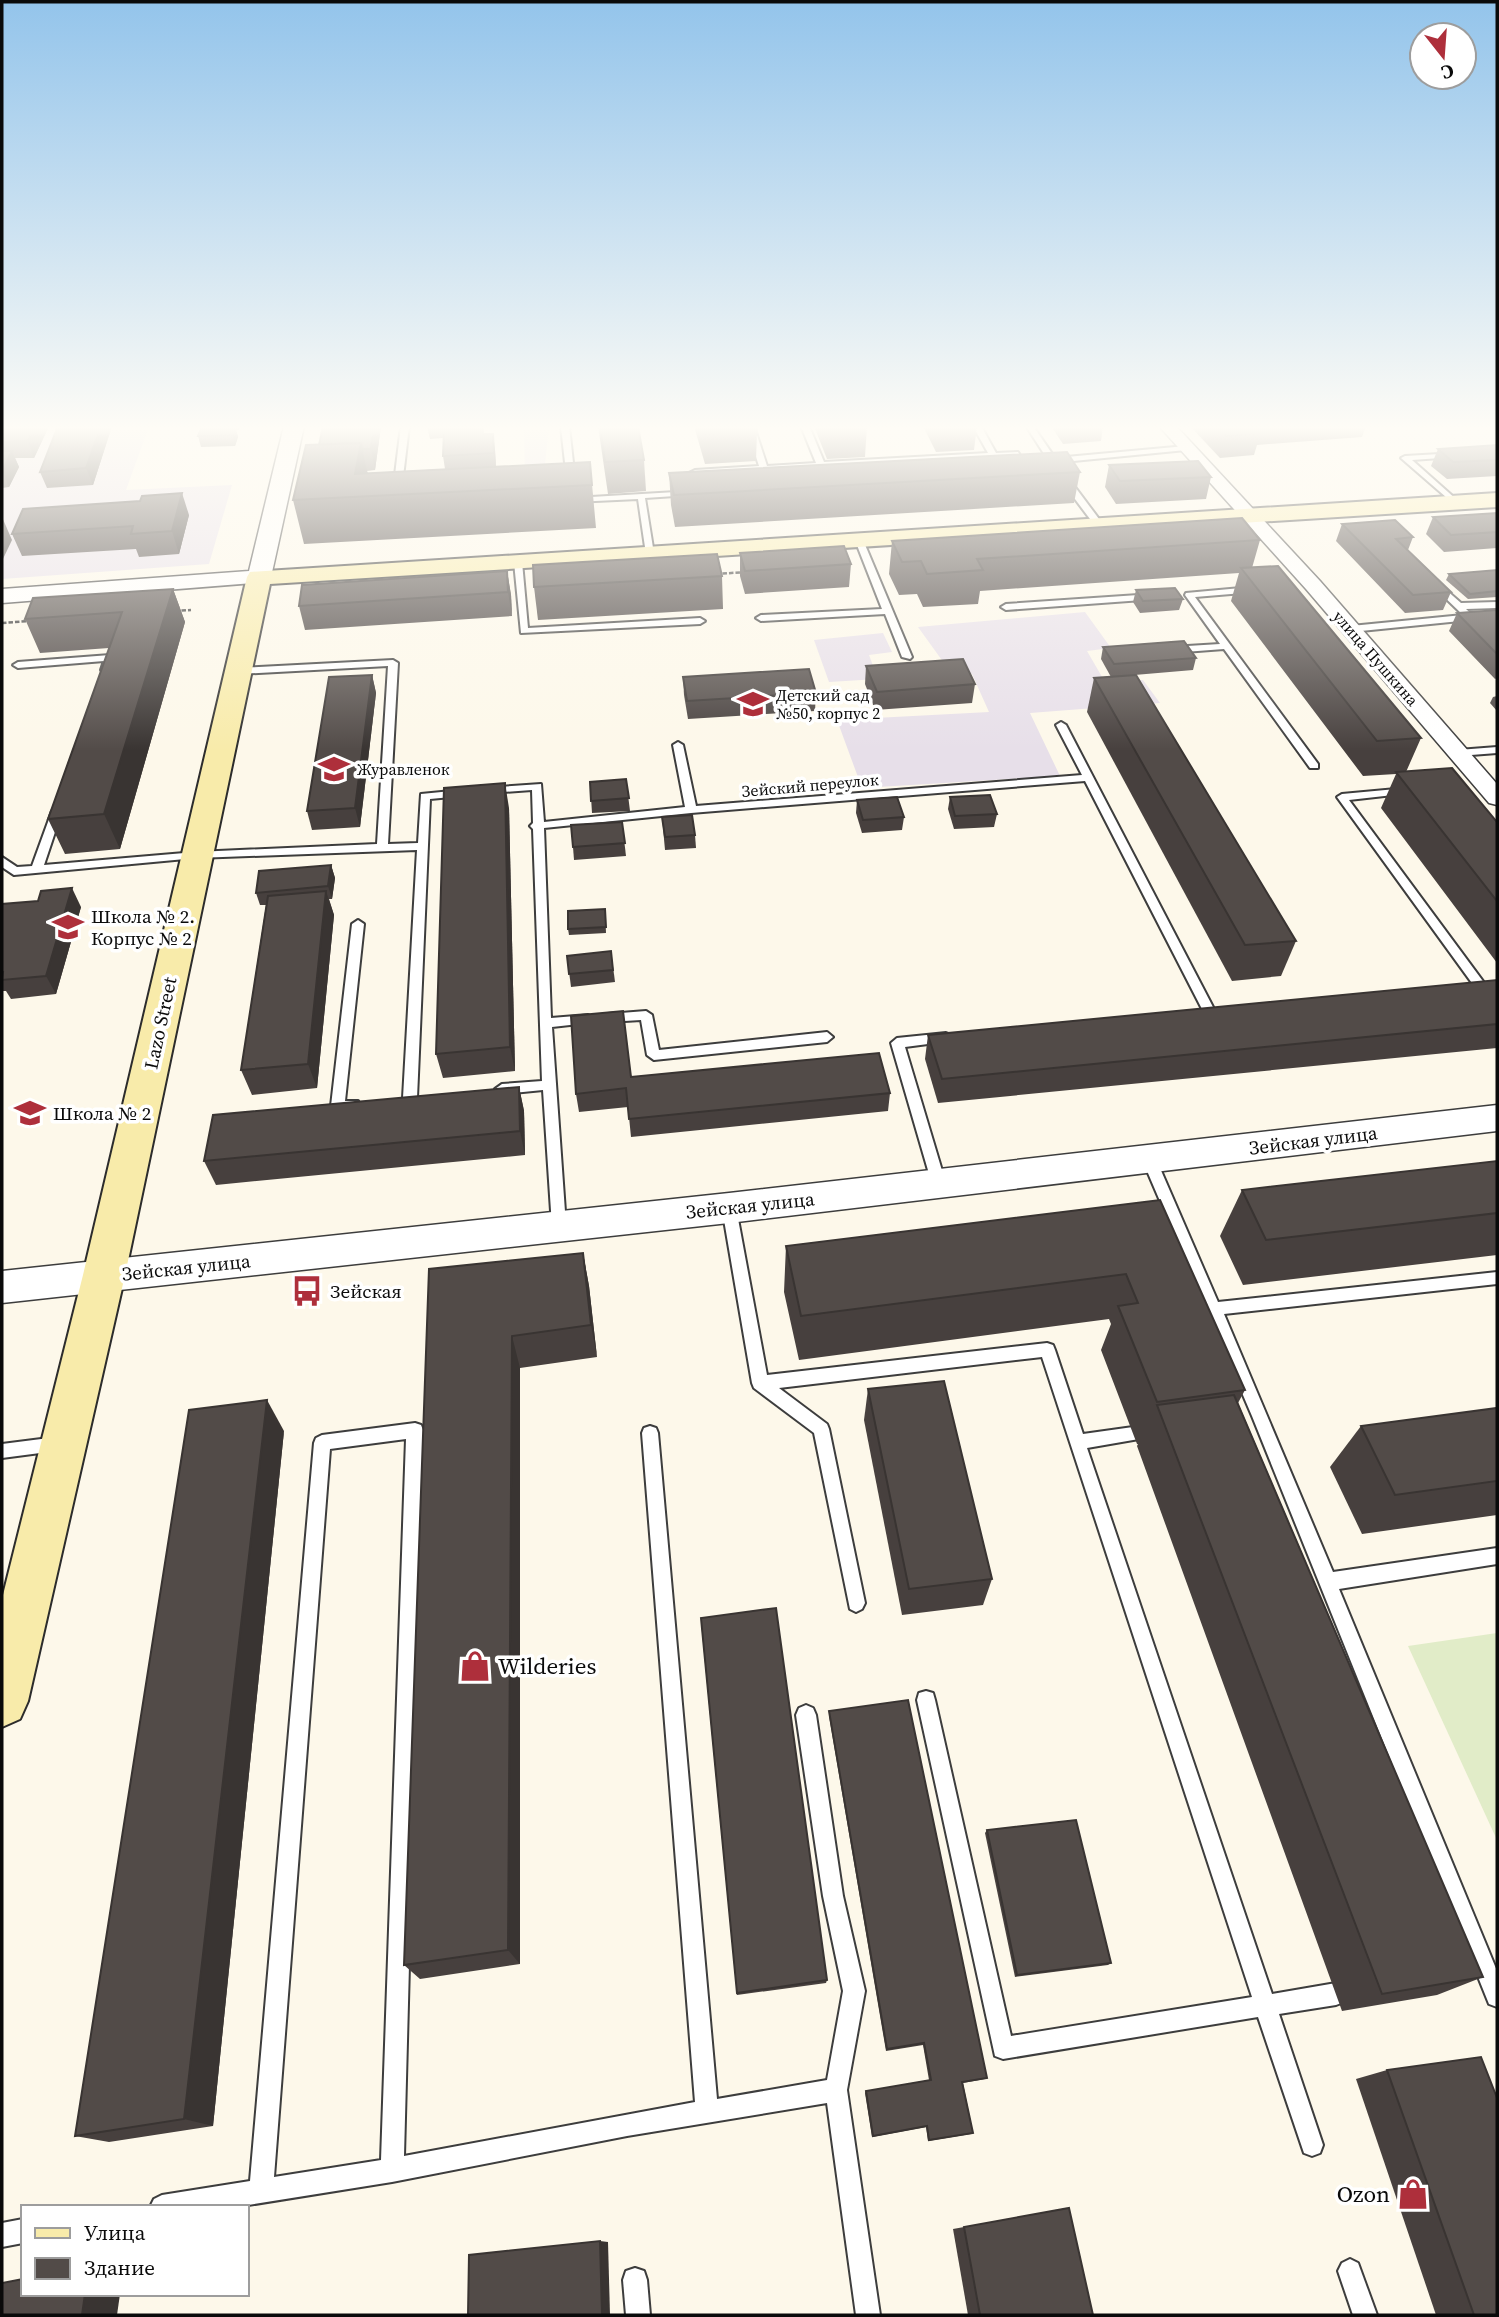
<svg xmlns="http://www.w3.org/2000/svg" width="1499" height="2317" viewBox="0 0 1499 2317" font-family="'Source Serif 4',serif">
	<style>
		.industrial { fill: #e7dfe9 }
		.pitch { fill: #e1ecc8 }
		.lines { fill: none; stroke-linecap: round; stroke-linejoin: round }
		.service-casing { stroke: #3d3d3d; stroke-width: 4 }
		.minor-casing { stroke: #3d3d3d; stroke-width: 3 }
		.tertiary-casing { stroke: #3d3d3d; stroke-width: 3 }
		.secondary-casing { stroke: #2c2c2c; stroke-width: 4 }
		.path { stroke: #2c2c2c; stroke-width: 2.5; stroke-dasharray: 4.5 2; stroke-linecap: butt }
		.service { fill: #fff; fill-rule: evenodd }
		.minor { fill: #fff; fill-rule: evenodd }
		.tertiary { fill: #fff; fill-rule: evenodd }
		.secondary { fill: #f8ebaa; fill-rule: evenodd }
		.wall { fill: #47403e }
		.shaded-wall { fill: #393432 }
		.building { fill: #524b48; stroke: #393432; stroke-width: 2 }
		.labels { text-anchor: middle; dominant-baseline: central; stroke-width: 7; stroke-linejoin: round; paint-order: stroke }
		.far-street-label { font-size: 16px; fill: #0a0a0a; stroke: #fff }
		.far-poi-label { font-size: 16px; fill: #0a0a0a; stroke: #fff; text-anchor: start }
		.poi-label { font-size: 19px; fill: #0a0a0a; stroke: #fff; text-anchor: start }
		.street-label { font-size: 19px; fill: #0a0a0a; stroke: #fff }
		.near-poi-label { font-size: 23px; fill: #0a0a0a; stroke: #fff; text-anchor: start }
	</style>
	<rect width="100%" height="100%" fill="#fdf8ea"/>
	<!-- industrial -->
	<g class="industrial">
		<path d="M2,426h147l-23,64 106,-5 -23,79 -207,15z"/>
		<path d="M524,426h25l-5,48 -19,1z"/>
		<path d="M1085,612l26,36 -24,3 18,31 38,-2 17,23 -130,10 30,63 -198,12 -25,-68 152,-8 -17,-38 -23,-4 -31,-43z"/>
		<path d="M883,633l9,19 -23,3 9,24 -49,3 -15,-42z"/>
	</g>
	<!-- pitch -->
	<path class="pitch" d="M1497,1633v207l-89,-194z"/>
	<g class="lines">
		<defs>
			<g id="service">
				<path d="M401,426h8l-6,51 -4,2 -17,1v-4l13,-1z"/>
				<path d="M561,426h8l6,55 -4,2 -4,-2z"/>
				<path d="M746,426h8l13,40 49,-3 -15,-37h8l15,36 164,-9 -15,-27h8l15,27 22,-1 10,16 -7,2 -8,-14 -316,18 -14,9h-6v-4l18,-9 64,-4z"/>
				<path d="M1026,426h7l22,32 131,-12 4,2 -4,2 -133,13h-3z"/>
				<path d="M1457,453v4h-3l-42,3 45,40 1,2 -4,2 -53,-46 4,-2z"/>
				<path d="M1063,479h6l33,44v4h-6l-33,-44z"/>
				<path d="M693,491l1,2 -4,2 -45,3 9,56 -4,3 -4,-3 -8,-55 -64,3 -4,-2 4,-2z"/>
				<path d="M859,537l4,3 49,117 -2,2 -8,-2 -17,-43 -124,7 -5,-3 5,-3 121,-6 -27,-69z"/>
				<path d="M518,559l4,3 6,66 172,-10 5,3 -5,3 -179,9 -7,-71z"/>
				<path d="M1437,582l24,21 36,-1v6l-31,1 9,8 -5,3 -119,12 -5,-3 5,-3 112,-11 -29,-28v-4z"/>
				<path d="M1252,587l4,3 -1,2 -60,5 123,167v4h-8l-86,-119 -53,4 -5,-3 5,-3 49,-3 -35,-49 1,-2z"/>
				<path d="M1153,594l4,3 -1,2 -150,11 -5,-3 5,-3z"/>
				<path d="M110,655l5,3 -4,12 -5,3 -5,-3 3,-9 -86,7 -5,-3 5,-3z"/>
				<path d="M393,660l5,3 -10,181 30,-1 3,-49 41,-4 5,3 -5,3 -32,3 -13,299 -7,5 -7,-5 14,-248 -221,8 -182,17 -12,-8v-10l15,10 15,-1 20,-55 5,-3 5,3 -18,54 152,-13 181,-8 11,-178 -150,8 -5,-3 5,-3z"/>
				<path d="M1061,722l5,3 148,284 -2,3 -4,1 -6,-4 -117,-228 -394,32 -147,15 7,190 37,-3 6,4 -6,4 -36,4 14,199 -2,4h-10l-2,-4 -9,-136 -41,4 -7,-5 7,-5 40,-3 -9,-252 -3,-3 3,-3 -1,-33 -43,3 -5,-3 1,-2 56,-4 3,38 141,-15 -12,-62 5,-3 5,3 13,61 386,-31 -26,-50z"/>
				<path d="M1497,747v6l-39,3 -5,-3 5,-3z"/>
				<path d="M1407,788l4,1v4l-62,7 136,184 2,3 -2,3h-8l-140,-193 5,-3z"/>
				<path d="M358,920l6,4 -19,177h13l2,4 -7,5 -15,1 -7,-5 21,-182z"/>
				<path d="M646,1011l6,4 7,35 168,-18 6,5 -6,5 -173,18 -7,-5 -6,-35 -33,2 -6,-4 6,-4z"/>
				<path d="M946,1033l5,2 1,3 -1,3 -46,6 41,137 -2,4h-10l-2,-4 -41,-141 6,-5z"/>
				<path d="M1149,1154l5,1 2,4 62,143 279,-30v12l-273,30 109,258 164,-24v16l-158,25 158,382v36l-8,-3 -237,-588 -110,-257 2,-4z"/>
				<path d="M729,1202l5,2 2,4 31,167 280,-32 6,2 2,5 28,84 50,-7 6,2 2,5 -2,5 -52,9 185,546 64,-11 8,3 3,8 -3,8 -8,3 -57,9 44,131 -3,8 -8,3 -8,-3 -46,-136 -255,42 -8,-3 -78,-356 2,-7 7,-2 7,2 2,7 76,336 241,-39 -210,-640 -263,31 48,36 2,5 36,174 -3,6 -6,3 -6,-3 -36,-176 -60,-45 -2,-5 -30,-175 2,-4z"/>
				<path d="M415,1423l6,2 2,5 -19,726 291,-54 -53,-669 2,-5 6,-2 6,2 2,5 59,666 110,-19 16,-89 -20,-95 -27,-181 3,-7 7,-3 7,3 3,7 27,181 22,95 -18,99 33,225h-24l-29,-212 -200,33 -235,46 -156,25h-86l4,-8 8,-4 88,-14 64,-738 2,-5 6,-3zM406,1439l-25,721 -107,17 56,-728z"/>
				<path d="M57,1437l6,3 2,5 -2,5 -61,8v-14z"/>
				<path d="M23,2219v24l-21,4v-24z"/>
				<path d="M1350,2259l8,4 19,52h-24l-15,-44 4,-8z"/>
				<path d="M635,2268l9,3 3,9 3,35h-24l-3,-35 3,-9z"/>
			</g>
			<path id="minor" d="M1159,426h17l144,155 177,203v21l-8,-2 -183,-214z"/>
			<g id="tertiary">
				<path d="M284,426h20l-33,151 -4,5 -265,21v-14l247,-18z"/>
				<path d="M1497,1105v26l-768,92 -727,80v-32l727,-78z"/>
			</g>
			<path id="secondary" d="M1497,493v14l-1227,77 -145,691 -97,426 -8,18 -18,8v-128l81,-324 164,-698 3,-5z"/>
		</defs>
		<!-- service casing -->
		<use href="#service" class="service-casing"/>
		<!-- minor casing -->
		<use href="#minor" class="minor-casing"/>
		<!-- tertiary casing -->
		<use href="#tertiary" class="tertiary-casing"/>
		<!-- secondary casing -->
		<use href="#secondary" class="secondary-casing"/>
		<!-- path -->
		<g class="path">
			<path d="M716,574l30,-2"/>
			<path d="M175,611l16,-1"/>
			<path d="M2,623l28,-2"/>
		</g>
		<!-- service -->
		<use href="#service" class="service"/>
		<!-- minor -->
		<use href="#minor" class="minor"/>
		<!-- tertiary -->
		<use href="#tertiary" class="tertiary"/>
		<!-- secondary -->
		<use href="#secondary" class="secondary"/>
	</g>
	<!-- wall -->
	<g class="wall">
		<path d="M2,426h47l-15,32h-19l4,9 -10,20 -7,1z"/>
		<path d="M112,426l-19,59 -46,3 -7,-16z"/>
		<path d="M214,426h27l-2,4h-3l2,7 -3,9 -34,1 -3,-11z"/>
		<path d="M381,426l-6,44 -8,1 1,2 77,-4 -2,-13v-18l-13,1 -3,-13h48v3l8,5 12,16 1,17 94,-5 6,66 -292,16 -11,-44 26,-55z"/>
		<path d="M598,426h40l6,34 2,31 -38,3z"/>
		<path d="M694,426h61l2,5 -1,30 -51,3z"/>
		<path d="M814,426h53l-2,31 -38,2z"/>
		<path d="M923,426h54l-3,24 -38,2z"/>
		<path d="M1051,426h52l-2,15 -38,3z"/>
		<path d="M1190,426h176l-4,11 -105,8 -3,10 -34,3z"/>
		<path d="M1415,426h28l-27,2z"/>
		<path d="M1497,445v31l-50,3 -16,-13 7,-17z"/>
		<path d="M1109,465l102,12 -5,22 -90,5 -11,-17z"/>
		<path d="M1080,472l-6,31 -399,24 -4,-22 -2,-32z"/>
		<path d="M1497,513v35l-53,4 -18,-18 7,-17z"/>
		<path d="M189,515l-10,39 -40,3 -3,-8 -114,7 -10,-22z"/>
		<path d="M1342,524l71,13 -5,13 43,42 -8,18 -38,3 -69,-72z"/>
		<path d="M1260,540l-8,28 169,170 -15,34 91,50v141l-116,-155 15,-34 -33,2 -132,-175 8,-28 -259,18 -2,13 -55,3 -6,-13 -18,1 -10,-21 3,-33z"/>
		<path d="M740,553l111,11 -2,23 -104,7 -5,-18z"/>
		<path d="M1497,570v27l-29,2 -22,-19 3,-6z"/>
		<path d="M507,571l4,24 1,21 -207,14 -6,-24z"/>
		<path d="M722,576l1,33 -185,11 -4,-33z"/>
		<path d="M173,589l12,33 -65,227 -55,5 -17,-35 61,-171 -69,5 -15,-34z"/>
		<path d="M1136,590l47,9 -4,11 -39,3 -7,-11z"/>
		<path d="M1497,608v70l-2,1 -46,-48 8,-18 33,-2v-2z"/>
		<path d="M1103,647l93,11 -3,12 -82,7 -10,-18z"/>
		<path d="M866,666l109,18 -3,19 -97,7 -10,-26z"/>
		<path d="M372,675l4,18 -16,134 -48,3 -5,-19z"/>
		<path d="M683,677l133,16 -1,18 -127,8 -4,-24z"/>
		<path d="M1094,678l202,263 -15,35 -49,5 -145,-269z"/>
		<path d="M1497,696v15l-7,-8 3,-6z"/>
		<path d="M626,779l4,32 -38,2 -2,-31z"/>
		<path d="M950,797l47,17 -3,13 -40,2 -6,-20z"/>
		<path d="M857,800l47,17 -2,13 -40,3 -6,-20z"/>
		<path d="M509,808l6,263 -72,7 -7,-24z"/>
		<path d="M662,817l33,18 1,13 -31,2z"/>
		<path d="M622,822l4,34 -52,4 -1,-13z"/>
		<path d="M331,865l4,13 -3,21h-3l5,16 -17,173 -65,7 -11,-25 25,-165h-6l-4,-12z"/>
		<path d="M2,904l79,3 -25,87 -45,5 -5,-8h-4z"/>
		<path d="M605,909l1,24 -37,2 -1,-6z"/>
		<path d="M611,951l4,31 -44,5 -4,-31z"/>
		<path d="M1497,980v68l-559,55 -13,-44 3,-24z"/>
		<path d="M631,1077l259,16 -2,18 -257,26 -3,-30 -49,5 -3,-18z"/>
		<path d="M519,1087l5,24 1,44 -309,30 -12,-24z"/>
		<path d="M1497,1161v94l-254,30 -23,-49 22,-46z"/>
		<path d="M1160,1200l85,190 -7,13 245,574 -46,18 -95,16 -205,-565 1,-2h-1l-36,-94 10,-26 -2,-5 -310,41 -15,-68 2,-46z"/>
		<path d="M583,1253l6,33 8,71 -77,11v596l-100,15 -16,-14 25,-696z"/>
		<path d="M868,1389l124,190 -9,26 -81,10 -38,-195z"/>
		<path d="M1497,1408v107l-135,19 -32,-67 31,-41z"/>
		<path d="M284,1431l-71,695 -104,16 -34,-6z"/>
		<path d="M701,1622l126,358 -1,3 -89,12z"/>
		<path d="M829,1711l158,367 -2,1 -22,4 10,50 -2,1 -43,7 -2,-14 -54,10 -7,-44 1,-2 63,-11 -6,-35 -37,6 -57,-335z"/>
		<path d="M987,1830l124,133 -3,2 -93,12 -30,-144z"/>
		<path d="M1387,2070l110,245h-61l-80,-236z"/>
		<path d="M1069,2208l24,107h-125l-15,-86z"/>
	</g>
	<!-- shaded-wall -->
	<g class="shaded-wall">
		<path d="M35,426h14l-15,32 -6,-17z"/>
		<path d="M101,426h11l-19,59 -7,-17z"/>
		<path d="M235,426l3,11 -3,9 -3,-11z"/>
		<path d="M374,426h7l-6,44 -4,-21z"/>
		<path d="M493,434l2,16 1,20 -2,-17z"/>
		<path d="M361,443l9,42 -15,-11z"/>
		<path d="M12,451l7,16 -10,20 -7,-16z"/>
		<path d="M182,493l7,22 -10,39 -7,-23z"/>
		<path d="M2,517l10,23 -10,21z"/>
		<path d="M507,571l4,24 1,21 -4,-24z"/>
		<path d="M173,589l12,33 -65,227 -16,-35z"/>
		<path d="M372,675l4,18 -16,134 -5,-19z"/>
		<path d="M505,783l4,25 6,263 -5,-24z"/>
		<path d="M331,865l4,13 -3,21 -4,-13z"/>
		<path d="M72,888l9,19 -25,87 -10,-18z"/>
		<path d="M326,891l8,24 -17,173 -9,-24z"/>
		<path d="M519,1087l5,24 1,44 -5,-24z"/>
		<path d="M583,1253l6,33 8,71 -6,-32z"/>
		<path d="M512,1336l8,32v596l-12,-14z"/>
		<path d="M267,1400l17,31 -71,695 -29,-7z"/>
		<path d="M600,2241l8,1 2,73h-8z"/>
		<path d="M85,2294h35l-3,21h-35z"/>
	</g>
	<!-- building -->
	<g class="building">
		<path d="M2,426h33l-7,15 -26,1z"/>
		<path d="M58,426h43l-15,42 -46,4z"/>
		<path d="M235,426l-3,9 -34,1 4,-9z"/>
		<path d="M323,426h51l-3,23h-9l-1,-6 -42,2z"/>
		<path d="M600,426h38l6,34 -39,2z"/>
		<path d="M702,426h53l2,5 -53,3z"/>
		<path d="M828,426h38l-38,2z"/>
		<path d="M1216,426h37l8,7 -35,3z"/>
		<path d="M483,429v5h10l1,19 -51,3 1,-25z"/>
		<path d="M361,443l-6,31 235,-12 2,23 -299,15 13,-55z"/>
		<path d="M1497,445v15l-44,2 -15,-13z"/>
		<path d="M2,451h10l-10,20z"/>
		<path d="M1067,452l13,20 -406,23 -5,-22z"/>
		<path d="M1198,461l13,16 -91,4 -11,-16z"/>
		<path d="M182,493l-10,38 -41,3 2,-8 -121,8 11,-25 117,-8 2,-5z"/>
		<path d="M1497,513v19l-46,3 -18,-18z"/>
		<path d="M1242,518l18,22 -283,19 6,11 -56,4 -6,-13 -19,1 -10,-21z"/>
		<path d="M1395,520l18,17 -17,2 55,53 -38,3 -71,-71z"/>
		<path d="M844,546l7,18 -106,7 -5,-18z"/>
		<path d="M717,554l5,22 -188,11 -1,-22z"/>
		<path d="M1278,566l143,172 -44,3 -136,-173z"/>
		<path d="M1497,570v21l-27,3 -21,-20z"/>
		<path d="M507,571l1,21 -209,14 3,-21z"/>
		<path d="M1175,588l8,11 -40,2 -7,-11z"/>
		<path d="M173,589l-69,225 -56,5 74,-207 -97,7 8,-21z"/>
		<path d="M1497,610v44l-40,-41z"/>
		<path d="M1184,641l12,17 -82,6 -11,-17z"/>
		<path d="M963,659l12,25 -98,8 -11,-26z"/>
		<path d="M809,669l7,24 -129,8 -4,-24z"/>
		<path d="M372,675l-17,133 -48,3 22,-134z"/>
		<path d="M1136,675l160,266 -51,4 -151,-267z"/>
		<path d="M1452,768l45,54v79l-101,-129z"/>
		<path d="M626,779l3,19 -38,3 -1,-19z"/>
		<path d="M505,783l5,264 -74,7 8,-266z"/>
		<path d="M990,795l7,19 -42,2 -5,-19z"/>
		<path d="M897,797l7,20 -41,3 -6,-20z"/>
		<path d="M692,815l3,20 -30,2 -3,-20z"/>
		<path d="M622,822l3,21 -52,4 -2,-22z"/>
		<path d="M331,865l-3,21 -72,7 3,-22z"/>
		<path d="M72,888l-26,88 -44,4 1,-8h-1v-68l36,-3 3,-10z"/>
		<path d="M326,891l-18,173 -67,6 27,-174z"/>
		<path d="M605,909l1,18 -38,2v-18z"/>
		<path d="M611,951l2,19 -44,4 -2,-18z"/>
		<path d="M1497,980v44l-555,55 -14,-44z"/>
		<path d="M623,1011l8,66 248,-24 11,40 -261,26 -3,-31 -50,6 -5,-78z"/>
		<path d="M519,1087l1,44 -316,30 9,-46z"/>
		<path d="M1497,1161v52l-231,27 -24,-50z"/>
		<path d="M1160,1200l85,190 -88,12 -39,-96 20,-3 -12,-29 -325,42 -15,-70z"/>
		<path d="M583,1253l8,72 -79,11 -4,614 -104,15 25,-696z"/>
		<path d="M944,1381l48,198 -83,10 -41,-200z"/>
		<path d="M1234,1395l249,582 -101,17 -225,-589z"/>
		<path d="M267,1400l-83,719 -109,17 114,-726z"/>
		<path d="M1497,1408v73l-102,14 -34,-69z"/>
		<path d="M776,1608l51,372 -90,13 -36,-375z"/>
		<path d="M908,1700l79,378 -25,4 11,51 -44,7 -2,-14 -54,10 -7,-45 65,-11 -7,-37 -37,6 -58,-338z"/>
		<path d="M1076,1820l35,143 -94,12 -30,-145z"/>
		<path d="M1481,2057l16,41v217h-23l-87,-245z"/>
		<path d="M1069,2208l24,107h-113l-16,-88z"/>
		<path d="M600,2241l2,74h-134l1,-60z"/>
		<path d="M23,2279v15h62l-3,21h-80v-32z"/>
	</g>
	<!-- sky -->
	<linearGradient id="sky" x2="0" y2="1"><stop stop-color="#93c4eb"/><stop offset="0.57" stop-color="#fefcf6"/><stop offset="1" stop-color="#fefcf6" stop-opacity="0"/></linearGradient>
	<rect width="1499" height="751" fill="url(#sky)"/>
	<!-- icons -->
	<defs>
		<symbol id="school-bare" viewBox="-9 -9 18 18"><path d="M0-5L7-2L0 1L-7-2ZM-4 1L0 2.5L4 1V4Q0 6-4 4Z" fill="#ae2f3b" stroke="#fff" stroke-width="2.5" paint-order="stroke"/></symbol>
		<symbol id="bus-bare" viewBox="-9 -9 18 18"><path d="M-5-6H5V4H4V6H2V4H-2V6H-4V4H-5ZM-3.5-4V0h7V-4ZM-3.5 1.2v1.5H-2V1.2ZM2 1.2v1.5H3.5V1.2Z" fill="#ae2f3b" stroke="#fff" stroke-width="2.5" paint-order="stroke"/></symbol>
		<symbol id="shop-bare" viewBox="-9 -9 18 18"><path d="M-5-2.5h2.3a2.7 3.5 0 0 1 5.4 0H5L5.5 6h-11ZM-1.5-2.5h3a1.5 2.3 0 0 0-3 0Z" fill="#ae2f3b" stroke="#fff" stroke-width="2.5" paint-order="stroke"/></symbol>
	</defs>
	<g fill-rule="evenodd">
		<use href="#school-bare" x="731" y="682" width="44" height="44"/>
		<use href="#school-bare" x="312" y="747" width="44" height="44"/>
		<use href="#school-bare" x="46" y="905" width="44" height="44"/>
		<use href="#school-bare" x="8" y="1091" width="44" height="44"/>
		<use href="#bus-bare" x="285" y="1269" width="44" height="44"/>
		<use href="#shop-bare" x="453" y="1644" width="44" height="44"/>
		<use href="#shop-bare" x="1391" y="2172" width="44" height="44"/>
	</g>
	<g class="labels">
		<!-- far-street labels -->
		<g class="far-street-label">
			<text transform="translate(1376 658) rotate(49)">улица Пушкина</text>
			<text transform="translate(810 785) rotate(-5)">Зейский переулок</text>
		</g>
		<!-- far-poi labels -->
		<g class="far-poi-label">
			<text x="776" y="695">Детский сад<tspan x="776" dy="18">№50, корпус 2</tspan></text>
			<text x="357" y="769">Журавленок</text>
		</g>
		<!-- poi labels -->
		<g class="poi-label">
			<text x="91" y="916">Школа № 2.<tspan x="91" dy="22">Корпус № 2</tspan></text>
			<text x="53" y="1113">Школа № 2</text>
			<text x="330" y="1291">Зейская</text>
		</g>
		<!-- street labels -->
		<g class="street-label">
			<text transform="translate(160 1023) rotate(-78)">Lazo Street</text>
			<text transform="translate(1313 1140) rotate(-7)">Зейская улица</text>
			<text transform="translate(750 1205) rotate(-6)">Зейская улица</text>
			<text transform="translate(186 1267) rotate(-6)">Зейская улица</text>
		</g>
		<!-- near-poi labels -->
		<g class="near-poi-label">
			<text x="498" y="1666">Wilderies</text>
			<text x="1390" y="2194" text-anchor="end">Ozon</text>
		</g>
	</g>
	<!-- border -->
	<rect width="1499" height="2317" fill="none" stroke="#0a0a0a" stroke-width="7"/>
	<!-- legend -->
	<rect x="21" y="2205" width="228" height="91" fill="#ffffff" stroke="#9d9d9d" stroke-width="2"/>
	<rect x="35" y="2228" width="35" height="10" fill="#f8ebaa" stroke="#9d9d9d" stroke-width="2"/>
	<text x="84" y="2240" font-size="21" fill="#0a0a0a">Улица</text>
	<rect x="35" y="2258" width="35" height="21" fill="#524b48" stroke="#9d9d9d" stroke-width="2"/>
	<text x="84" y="2275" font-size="21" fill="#0a0a0a">Здание</text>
	<!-- north arrow -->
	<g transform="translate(1443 56) rotate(163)"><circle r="33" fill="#ffffff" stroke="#9d9d9d" stroke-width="2"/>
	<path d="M0-5L12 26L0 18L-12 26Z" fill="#ae2f3b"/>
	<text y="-10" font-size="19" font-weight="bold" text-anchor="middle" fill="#0a0a0a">С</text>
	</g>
</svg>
